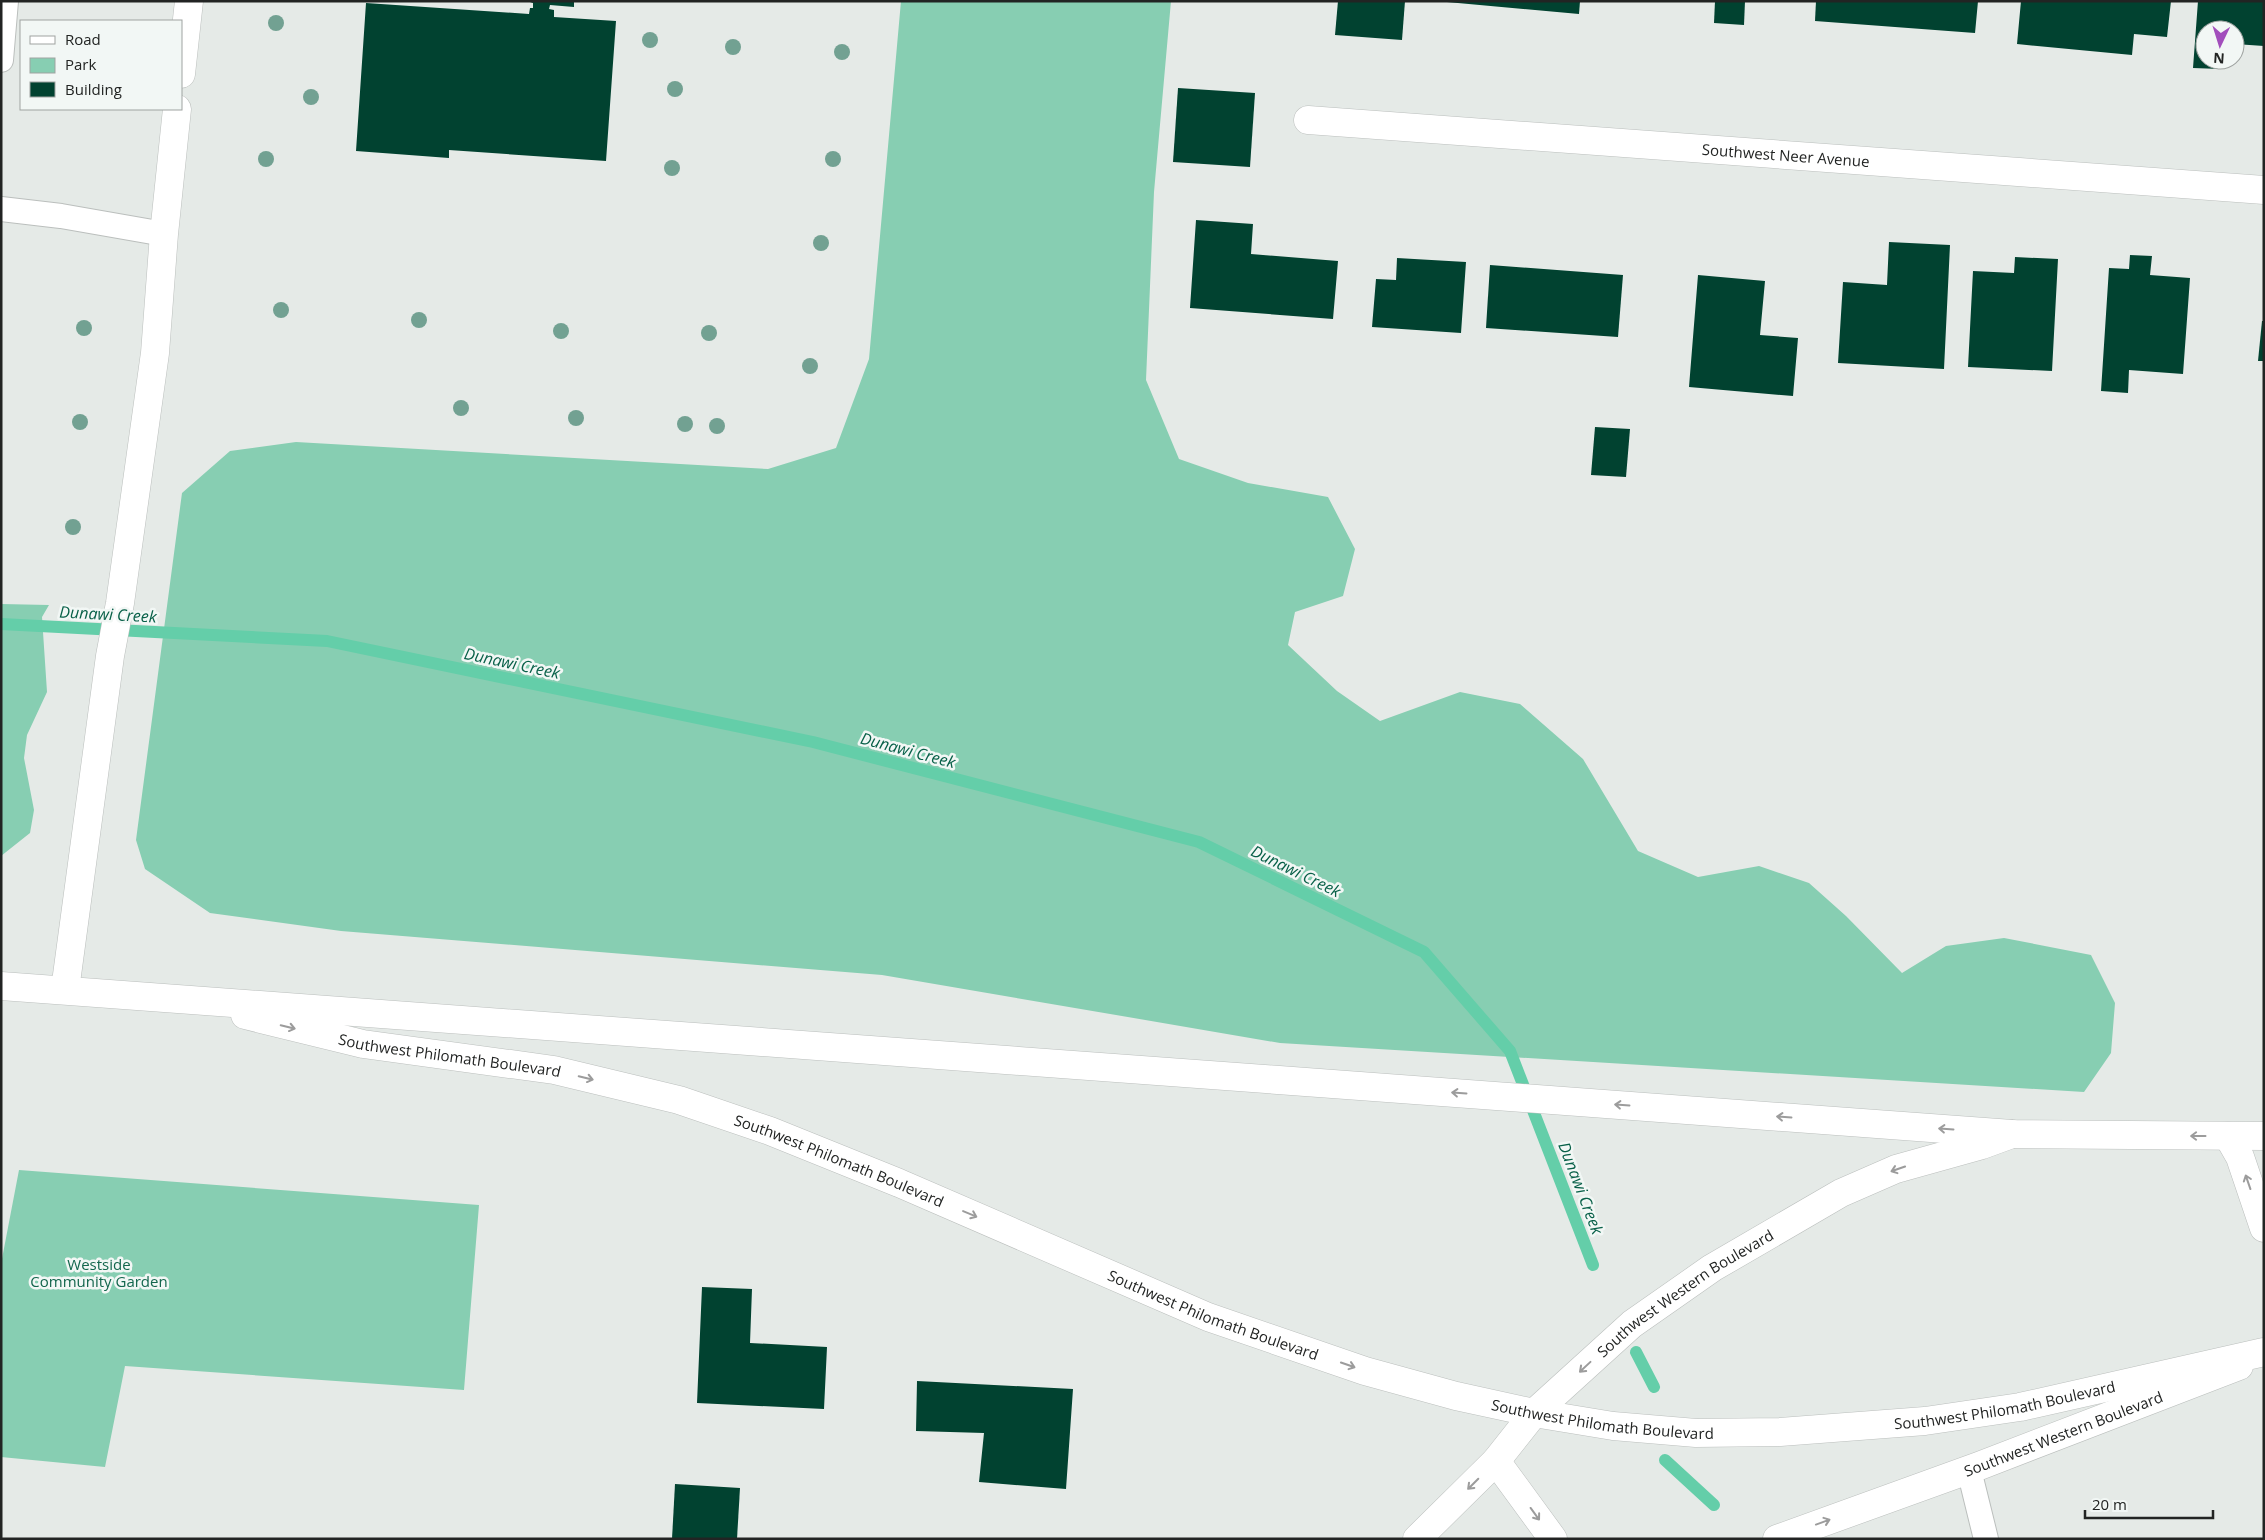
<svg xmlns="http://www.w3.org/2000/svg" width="2265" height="1540" viewBox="0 0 2265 1540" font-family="'Open Sans',sans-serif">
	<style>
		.green { fill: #87ceb2 }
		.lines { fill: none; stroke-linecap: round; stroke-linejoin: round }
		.stream { stroke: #64cea9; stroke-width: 12 }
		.building { fill: #014230 }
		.lane-casing { stroke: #bbbfbd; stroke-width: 26 }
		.street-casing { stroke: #bbbfbd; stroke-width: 29 }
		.secondary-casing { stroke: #bbbfbd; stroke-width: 29 }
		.highway-casing { stroke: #bbbfbd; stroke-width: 29 }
		.lane { stroke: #fff; stroke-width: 24 }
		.street { stroke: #fff; stroke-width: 28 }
		.secondary { stroke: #fff; stroke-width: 28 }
		.highway { stroke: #fff; stroke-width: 28 }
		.tree { fill: #72a192 }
		.oneway { stroke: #9c9c9c }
		.labels { text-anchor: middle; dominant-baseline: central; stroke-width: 5; stroke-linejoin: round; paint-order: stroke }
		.street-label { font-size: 15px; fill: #222423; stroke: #f2f7f5 }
		.park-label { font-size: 15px; fill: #13664d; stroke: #f2f7f5 }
		.water-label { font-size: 16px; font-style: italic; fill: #086048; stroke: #f2f7f5 }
	</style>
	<rect width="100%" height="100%" fill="#e5eae7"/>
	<!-- green -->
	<g class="green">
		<path d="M901,1h270l-17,191 -8,188 33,79 69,24 80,14 27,52 -12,47 -48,16 -7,33 49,46 43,30 80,-29 60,12 63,55 55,92 60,26 61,-11 50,17 37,33 56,57 44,-27 58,-8 87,17 24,48 -4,50 -27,39 -804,-49 -398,-68 -541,-44 -131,-18 -65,-44 -9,-29 46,-347 48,-42 66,-9 472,27 68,-21 33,-89z"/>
		<path d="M1,604l48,1 -7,12 5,75 -20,43 -3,23 10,52 -4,23 -29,23z"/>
		<path d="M19,1170l460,35 -15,185 -339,-24 -20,101 -104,-10v-193z"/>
	</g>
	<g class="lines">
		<!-- stream -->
		<g class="stream">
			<path d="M1,624l326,17 486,101 386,100 225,110 86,99 83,214"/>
			<path d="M1636,1352l18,35"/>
			<path d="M1665,1460l49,45"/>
		</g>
	</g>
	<!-- building -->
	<g class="building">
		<path d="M527,1h47v6l-24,-2 -1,4 5,1v7l62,4 -10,140 -157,-11v8l-93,-7 10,-148 163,11 1,-6h3v-5z"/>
		<path d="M1338,1h67l-3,39 -67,-5z"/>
		<path d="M1436,1h144l-1,13z"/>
		<path d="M1715,1h30l-1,24 -30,-2z"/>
		<path d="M1816,1h162l-3,32 -160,-12z"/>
		<path d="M2021,1h150l-4,36 -33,-3 -2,21 -115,-11z"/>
		<path d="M2198,1h66v45l-29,-2v-14h-30v30h15v9l-27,-1z"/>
		<path d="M1178,88l77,5 -5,74 -77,-5z"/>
		<path d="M1196,220l57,4 -2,30 87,7 -5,58 -143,-11z"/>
		<path d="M1889,242l61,3 -6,124 -106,-6 5,-81 44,3z"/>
		<path d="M2130,255l22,1 -2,19 40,3 -7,96 -54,-4 -1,23 -27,-2 8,-123 20,1z"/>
		<path d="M2015,257l43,2 -6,112 -84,-4 5,-96 41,2z"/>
		<path d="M1397,258l69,4 -5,71 -89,-6 4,-48 20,1z"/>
		<path d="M1490,265l133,10 -5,62 -132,-9z"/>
		<path d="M1698,275l67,6 -5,54 38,3 -5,58 -104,-9z"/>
		<path d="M2262,321h2v40h-6z"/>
		<path d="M1595,427l35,2 -4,48 -35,-2z"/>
		<path d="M702,1287l50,2 -2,54 77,4 -3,62 -127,-6z"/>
		<path d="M917,1381l156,8 -7,100 -87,-7 5,-49 -68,-2z"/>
		<path d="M675,1484l65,4 -3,51h-65z"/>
	</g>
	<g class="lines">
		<defs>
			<g id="lane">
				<path d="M1,60l5,-59"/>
				<path d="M1,209l60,7 103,18"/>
				<path d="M1969,1470l17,69"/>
			</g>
			<g id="street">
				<path d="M181,74l8,-73"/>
				<path id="s1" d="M1308,120l956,70"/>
				<path d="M65,990l45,-334 10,-53 35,-250 9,-119 13,-125"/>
				<path d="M2228,1136l12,21 24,71"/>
			</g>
			<g id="secondary">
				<path d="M1496,1461l57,78"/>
				<path id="s2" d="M1417,1539l79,-78 38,-48 98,-89 80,-56 129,-75 55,-24 86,-24 30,-11"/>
				<path id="s3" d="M1777,1539l202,-73 260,-100"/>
			</g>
			<g id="highway">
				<path d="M1,986l2011,148 252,2"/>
				<path id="s4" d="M245,1015l118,29 191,26 125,30 91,31 129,52 309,134 157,54 91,25 78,17 79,13 83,7 84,-1 145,-11 95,-14 244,-55"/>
			</g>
		</defs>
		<!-- lane casing -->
		<use href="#lane" class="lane-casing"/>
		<!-- street casing -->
		<use href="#street" class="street-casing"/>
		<!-- secondary casing -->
		<use href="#secondary" class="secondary-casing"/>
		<!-- highway casing -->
		<use href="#highway" class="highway-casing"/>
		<!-- lane -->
		<use href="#lane" class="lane"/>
		<!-- street -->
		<use href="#street" class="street"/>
		<!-- secondary -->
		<use href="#secondary" class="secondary"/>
		<!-- highway -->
		<use href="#highway" class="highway"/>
	</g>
	<!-- trees -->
	<g class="tree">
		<circle cx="276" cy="23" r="8"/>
		<circle cx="650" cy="40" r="8"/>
		<circle cx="733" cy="47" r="8"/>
		<circle cx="842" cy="52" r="8"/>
		<circle cx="675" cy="89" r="8"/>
		<circle cx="311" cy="97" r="8"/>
		<circle cx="266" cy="159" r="8"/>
		<circle cx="833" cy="159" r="8"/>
		<circle cx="672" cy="168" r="8"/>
		<circle cx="821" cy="243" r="8"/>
		<circle cx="281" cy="310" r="8"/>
		<circle cx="419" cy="320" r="8"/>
		<circle cx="84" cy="328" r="8"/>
		<circle cx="561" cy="331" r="8"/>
		<circle cx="709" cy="333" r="8"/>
		<circle cx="810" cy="366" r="8"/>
		<circle cx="461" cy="408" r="8"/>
		<circle cx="576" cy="418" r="8"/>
		<circle cx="80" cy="422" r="8"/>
		<circle cx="685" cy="424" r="8"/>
		<circle cx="717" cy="426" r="8"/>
		<circle cx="73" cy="527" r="8"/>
	</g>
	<!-- one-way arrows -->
	<defs><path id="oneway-shaft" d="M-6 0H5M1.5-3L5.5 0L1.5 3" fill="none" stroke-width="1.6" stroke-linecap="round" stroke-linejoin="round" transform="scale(1.25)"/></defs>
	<g class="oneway">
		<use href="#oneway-shaft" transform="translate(288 1027) rotate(13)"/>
		<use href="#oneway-shaft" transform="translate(586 1078) rotate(13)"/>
		<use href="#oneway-shaft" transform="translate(1459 1093) rotate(-176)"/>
		<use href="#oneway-shaft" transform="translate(1622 1105) rotate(-176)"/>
		<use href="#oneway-shaft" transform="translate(1784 1117) rotate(-176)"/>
		<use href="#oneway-shaft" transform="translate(1946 1129) rotate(-176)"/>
		<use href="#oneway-shaft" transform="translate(2198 1136) rotate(-180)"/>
		<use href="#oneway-shaft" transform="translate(1898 1169) rotate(161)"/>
		<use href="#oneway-shaft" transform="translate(2248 1182) rotate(-109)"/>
		<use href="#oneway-shaft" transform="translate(970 1214) rotate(23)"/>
		<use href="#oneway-shaft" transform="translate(1348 1365) rotate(19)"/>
		<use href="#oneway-shaft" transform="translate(1585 1367) rotate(137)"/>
		<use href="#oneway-shaft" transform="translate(1473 1484) rotate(135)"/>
		<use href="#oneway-shaft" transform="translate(1535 1514) rotate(54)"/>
		<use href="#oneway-shaft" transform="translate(1823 1522) rotate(-20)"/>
	</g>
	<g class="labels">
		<!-- street labels -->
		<g class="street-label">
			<text stroke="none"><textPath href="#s1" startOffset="479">Southwest Neer Avenue</textPath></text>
			<text stroke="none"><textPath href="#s4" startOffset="209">Southwest Philomath Boulevard</textPath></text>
			<text stroke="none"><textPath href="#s4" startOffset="614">Southwest Philomath Boulevard</textPath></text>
			<text stroke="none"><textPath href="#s2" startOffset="366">Southwest Western Boulevard</textPath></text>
			<text stroke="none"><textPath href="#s4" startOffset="1019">Southwest Philomath Boulevard</textPath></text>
			<text stroke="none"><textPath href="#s4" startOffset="1829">Southwest Philomath Boulevard</textPath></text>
			<text stroke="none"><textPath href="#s4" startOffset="1424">Southwest Philomath Boulevard</textPath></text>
			<text stroke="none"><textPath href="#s3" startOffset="305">Southwest Western Boulevard</textPath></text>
		</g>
		<!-- park labels -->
		<g class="park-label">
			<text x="99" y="1264">Westside<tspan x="99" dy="17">Community Garden</tspan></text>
		</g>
		<!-- water labels -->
		<g class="water-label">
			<text transform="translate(108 614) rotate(3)">Dunawi Creek</text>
			<text transform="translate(512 663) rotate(12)">Dunawi Creek</text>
			<text transform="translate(908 750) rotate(15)">Dunawi Creek</text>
			<text transform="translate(1296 871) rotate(26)">Dunawi Creek</text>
			<text transform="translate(1581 1188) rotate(69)">Dunawi Creek</text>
		</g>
	</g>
	<!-- border -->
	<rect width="2265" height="1540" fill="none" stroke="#222423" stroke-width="5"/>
	<!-- legend -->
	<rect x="20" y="20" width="162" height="90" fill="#f2f7f5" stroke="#9fa3a1"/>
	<rect x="30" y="36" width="25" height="8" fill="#ffffff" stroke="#9fa3a1"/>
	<text x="65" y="45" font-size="15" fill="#222423">Road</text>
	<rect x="30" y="58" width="25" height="15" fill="#87ceb2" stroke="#9fa3a1"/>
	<text x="65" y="70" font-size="15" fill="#222423">Park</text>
	<rect x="30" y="82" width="25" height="15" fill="#014230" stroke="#9fa3a1"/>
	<text x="65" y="95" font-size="15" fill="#222423">Building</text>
	<!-- north arrow -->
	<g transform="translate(2220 45) rotate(184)"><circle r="24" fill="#f2f7f5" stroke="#9fa3a1"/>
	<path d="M0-4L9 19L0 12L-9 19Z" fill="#a24ebc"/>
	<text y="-8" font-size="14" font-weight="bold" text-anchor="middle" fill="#222423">N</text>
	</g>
	<!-- scale -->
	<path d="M2085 1510v8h128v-8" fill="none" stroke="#222423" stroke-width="2.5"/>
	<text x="2092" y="1510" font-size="15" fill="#222423" stroke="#f2f7f5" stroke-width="4" paint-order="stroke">20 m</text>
</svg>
